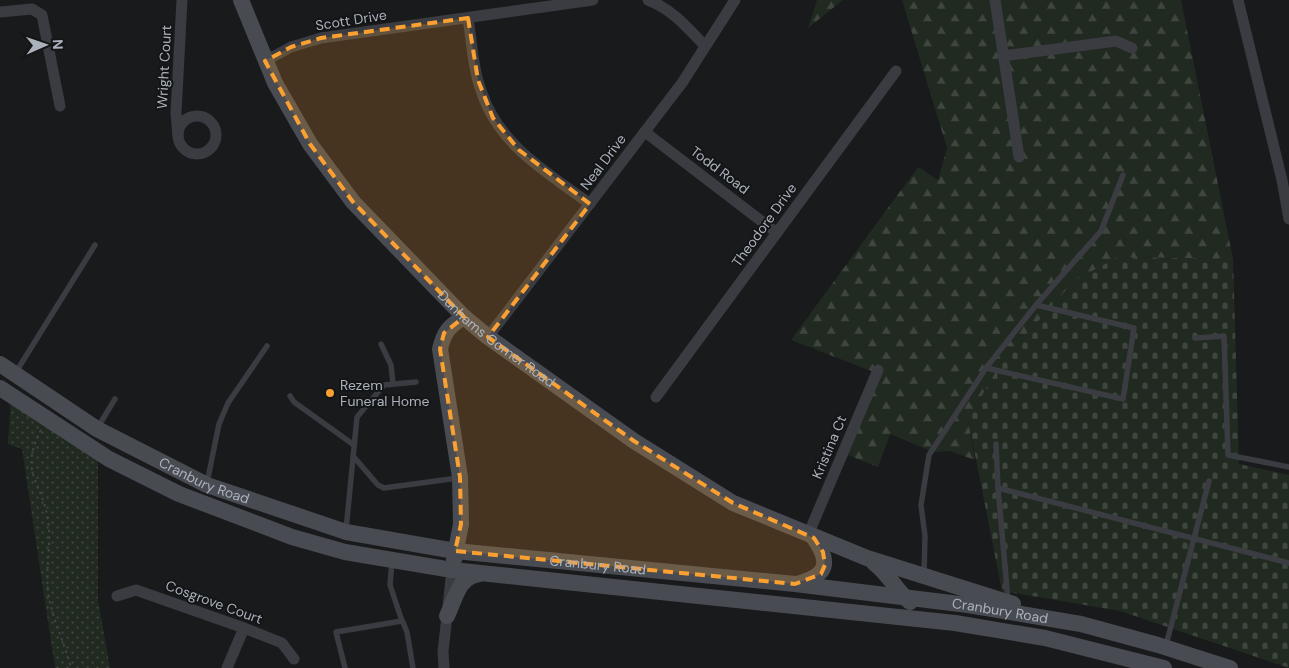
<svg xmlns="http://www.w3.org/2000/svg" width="1289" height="668" viewBox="0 0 1289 668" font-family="'DM Sans',sans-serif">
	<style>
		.grass { fill: url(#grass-dots) }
		.forest { fill: url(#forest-firs) }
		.cemetery { fill: url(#cemetery-stones) }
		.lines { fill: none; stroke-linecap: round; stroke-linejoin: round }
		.path { stroke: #404348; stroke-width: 2; stroke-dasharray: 2.5 4; stroke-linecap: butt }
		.lane { stroke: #3a3c41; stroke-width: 5.5 }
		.street { stroke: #3a3c41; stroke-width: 11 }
		.secondary { stroke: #484b51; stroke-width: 16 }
		.marked { fill: #fca131; fill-opacity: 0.2; stroke: #fca131; stroke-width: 4; stroke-dasharray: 10 6; stroke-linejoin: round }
		.poi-dot { fill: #fca131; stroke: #141517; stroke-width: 2 }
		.labels { text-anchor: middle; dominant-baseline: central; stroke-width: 4; stroke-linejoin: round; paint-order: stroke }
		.street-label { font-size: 14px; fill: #abb2bc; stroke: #141517 }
		.poi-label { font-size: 14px; fill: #abb2bc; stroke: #141517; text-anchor: start }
	</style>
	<defs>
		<pattern id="grass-dots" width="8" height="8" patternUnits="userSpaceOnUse" patternTransform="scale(1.25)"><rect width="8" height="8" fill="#212a21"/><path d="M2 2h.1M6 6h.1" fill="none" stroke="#3f463f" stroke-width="1.8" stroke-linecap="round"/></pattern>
		<pattern id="forest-firs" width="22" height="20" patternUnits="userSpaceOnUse" patternTransform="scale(1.25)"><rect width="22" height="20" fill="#212a21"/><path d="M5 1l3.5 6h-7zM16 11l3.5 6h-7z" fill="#3f463f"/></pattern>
		<pattern id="cemetery-stones" width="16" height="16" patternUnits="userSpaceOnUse" patternTransform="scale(1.25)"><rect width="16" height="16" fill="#212a21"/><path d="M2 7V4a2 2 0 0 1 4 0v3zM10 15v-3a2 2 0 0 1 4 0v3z" fill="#3f463f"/></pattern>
	</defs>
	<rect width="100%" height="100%" fill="#191a1c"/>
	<!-- grass -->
	<path class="grass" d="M11,395l87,57v148l12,68h-55l-33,-219 -14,-5z"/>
	<!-- forest -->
	<g class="forest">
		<path d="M817,0h26l-35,28z"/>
		<path d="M902,0h279l52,259 -114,-2 -151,162 7,41 -25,-9 -17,1 -43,-18 -12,33 -33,-13 29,-82 -83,-32 127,-173 20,13 9,-32z"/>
	</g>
	<!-- cemetery -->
	<path class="cemetery" d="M1119,257l114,2 6,205 50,11v193l-169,-57 -118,-20 -34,-172 34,-58 74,-82z"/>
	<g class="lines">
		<!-- path -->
		<path class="path" d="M41,430c-23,44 2,51 7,91 4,25 -4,52 1,77 5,24 16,47 22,70"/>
		<!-- lane -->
		<g class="lane">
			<path d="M1036,305l65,-74 22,-56"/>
			<path d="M1195,338l29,-2 4,119 61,12"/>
			<path d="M381,344l10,21 2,19"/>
			<path d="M16,372l79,-127"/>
			<path d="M290,396l4,6 60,43"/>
			<path d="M98,427l17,-28"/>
			<path d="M996,444l2,44"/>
			<path d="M353,456l25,29 6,3 74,-10"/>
			<path d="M207,483l12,-59 9,-21 39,-57"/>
			<path d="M346,530l11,-113 27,-32 32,-3"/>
			<path d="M924,574l1,-38 -4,-31 8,-50 57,-87 137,31 11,-71 -98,-23 -50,63"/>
			<path d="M1008,600l-10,-112 291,75"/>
			<path d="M402,620l5,12 6,36"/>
			<path d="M1166,645l43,-164"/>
			<path d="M345,668l-9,-36 66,-11 -12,-36 2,-24"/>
		</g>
		<!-- street -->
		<g class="street">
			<path d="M648,0c24,9 40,28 57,46"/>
			<path d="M995,0l24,157"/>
			<path d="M1238,0l44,180 7,39"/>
			<path d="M0,12l32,-3 10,6 18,91"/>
			<path d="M468,18c4,25 5,52 14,75 17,52 66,80 108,111"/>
			<path d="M1003,56l113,-15 16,7"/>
			<path d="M265,61l26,-14 30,-9 272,-38"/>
			<circle cx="197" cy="135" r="19"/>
			<path d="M645,132l132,101"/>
			<path d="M178,136l-2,-23 6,-113"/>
			<path d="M488,337l194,-254 53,-83"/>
			<path d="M656,397l240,-326"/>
			<path d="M808,535l70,-165"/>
			<path d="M117,596l19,-6 108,38 38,15 12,16"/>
			<path d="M227,668l17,-40"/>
			<path d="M444,668l-1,-16 9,-82"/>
		</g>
		<!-- secondary -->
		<g class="secondary">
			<path id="s1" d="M241,0l34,83 35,61 43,58 111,115 24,20 146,104 99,62 134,55 146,46"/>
			<path id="s2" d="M0,364l97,65 110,56 139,47 109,19 340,33 173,21 113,19 77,21 72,23"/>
			<path d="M0,388l109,71 70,35 113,43 53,15 107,18 503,53 90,15 119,30"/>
			<path d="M454,560l7,-36 -1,-47 -20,-128c4,-17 9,-23 24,-32"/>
			<path d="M874,563c15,11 23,29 36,39"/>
			<path d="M797,584c31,-9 34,-21 17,-46"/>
			<path d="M447,616c8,-16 11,-40 33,-42"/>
		</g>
	</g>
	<!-- marked area -->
	<path class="marked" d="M468,18l10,62 15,38 26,32 71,54 -102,133 146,104 99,62 81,35 9,14 2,13 -4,9 -26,10 -340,-33 6,-27 -1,-47 -20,-128 4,-16 20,-16 -111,-115 -43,-58 -45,-83 26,-14 30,-9z"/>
	<!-- markers -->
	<circle class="poi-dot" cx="330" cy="393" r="5"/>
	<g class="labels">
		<!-- street labels -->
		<g class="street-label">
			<text transform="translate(351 20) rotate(-9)">Scott Drive</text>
			<text transform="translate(164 67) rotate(-87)">Wright Court</text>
			<text transform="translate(603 162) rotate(-53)">Neal Drive</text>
			<text transform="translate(720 170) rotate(37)">Todd Road</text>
			<text transform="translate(764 225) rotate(-54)">Theodore Drive</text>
			<text stroke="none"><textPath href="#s1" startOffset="431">Dunhams Corner Road</textPath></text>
			<text transform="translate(829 447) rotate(-67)">Kristina Ct</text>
			<text stroke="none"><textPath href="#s2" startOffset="236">Cranbury Road</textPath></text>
			<text stroke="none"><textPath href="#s2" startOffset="641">Cranbury Road</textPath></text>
			<text transform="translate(214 602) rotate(20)">Cosgrove Court</text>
			<text stroke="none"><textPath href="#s2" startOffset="1046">Cranbury Road</textPath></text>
		</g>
		<!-- poi labels -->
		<g class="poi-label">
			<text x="340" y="385">Rezem<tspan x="340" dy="16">Funeral Home</tspan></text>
		</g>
	</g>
	<!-- north arrow -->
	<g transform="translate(45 45) rotate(88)" stroke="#141517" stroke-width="4" paint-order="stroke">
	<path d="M0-4L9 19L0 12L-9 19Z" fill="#abb2bc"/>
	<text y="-8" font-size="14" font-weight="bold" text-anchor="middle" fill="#abb2bc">N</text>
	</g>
</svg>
